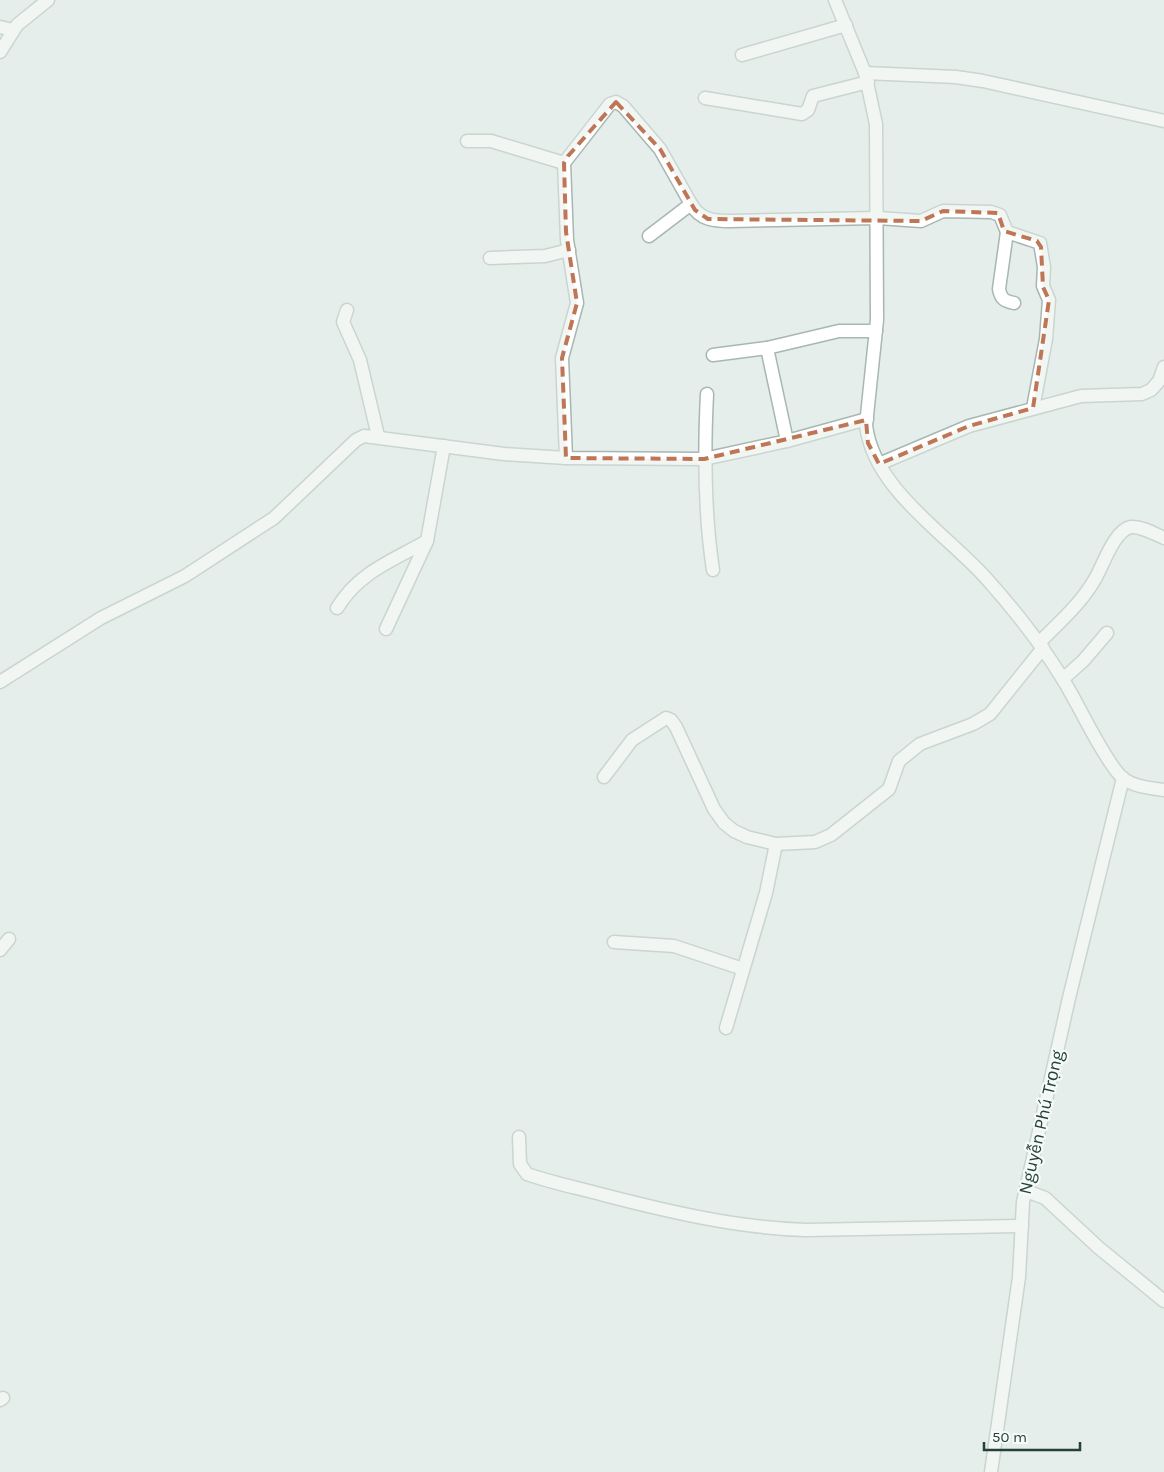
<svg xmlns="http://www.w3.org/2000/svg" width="1164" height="1472" viewBox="0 0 1164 1472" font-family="Karla,sans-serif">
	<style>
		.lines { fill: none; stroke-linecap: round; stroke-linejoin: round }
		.minor-casing { stroke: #a7b7b2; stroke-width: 15 }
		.minor { stroke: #fff; stroke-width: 12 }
		.marked { fill: none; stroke: #be7656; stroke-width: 4; stroke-dasharray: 10 6; stroke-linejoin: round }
		.labels { text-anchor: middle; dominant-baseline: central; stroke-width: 4.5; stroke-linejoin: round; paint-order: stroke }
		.street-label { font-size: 18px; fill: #24413a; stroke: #f6faf8 }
	</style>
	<rect width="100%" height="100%" fill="#e5eeea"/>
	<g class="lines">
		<defs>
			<g id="minor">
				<path d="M835,0l30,73 11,51 1,196 -11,105c7,63 79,108 119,152 36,40 68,81 93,129 8,15 33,64 46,73 11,8 27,9 40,11"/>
				<path d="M0,27l13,3"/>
				<path d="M0,52l17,-27 31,-25"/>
				<path d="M742,55l104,-30"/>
				<path d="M865,73l91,4 27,4 181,40"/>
				<path d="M705,98l97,16 6,-4 5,-14 55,-14"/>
				<path d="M467,141h24l73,22"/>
				<path d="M691,204c9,16 23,17 39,17l148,-3 43,3 22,-10 48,1 9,3 7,17"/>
				<path d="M490,258l55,-2 24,-6"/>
				<path d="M1014,303c-10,-2 -13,-4 -15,-14l8,-57 33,11 4,24 -1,19 6,14 -3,39 -13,69"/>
				<path d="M347,310l-4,12 17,38 18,76"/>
				<path d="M767,348l20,93"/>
				<path d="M713,355l54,-7 72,-17h37"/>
				<path d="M707,394c-3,60 -3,117 6,176"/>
				<path d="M566,458l-4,-100 15,-55 -10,-63 -3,-77 46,-59 6,-2 7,4 37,43 31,55 -42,32"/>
				<path d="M879,464l90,-38 112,-30 61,-2 9,-4 8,-9 5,-14"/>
				<path d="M337,608c22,-36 55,-47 90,-67"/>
				<path d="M386,629l41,-88 17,-95"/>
				<path d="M1039,643c19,-20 42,-39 56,-64 8,-13 19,-49 36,-52 10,-1 24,7 33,11"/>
				<path d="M1064,678l19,-17 24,-28"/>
				<path d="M0,682l101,-64 84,-42 69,-45 20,-13 82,-78 8,-4 140,18 62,4 138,1 83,-18 80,-22"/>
				<path d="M604,777l28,-37 34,-22 5,2 5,7 38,82 10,14 10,8 13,6 29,7 39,-2 16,-7 58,-46 10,-28 21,-17 53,-20 17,-10 53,-66"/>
				<path d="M614,942l60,4 69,23"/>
				<path d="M0,950l9,-11"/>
				<path d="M726,1028l40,-135 10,-49"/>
				<path d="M519,1137l1,27 7,10c25,9 52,14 77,21 66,17 134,33 202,35l216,-4"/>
				<path d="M1026,1191l19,7 54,50 65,53"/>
				<path d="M0,1400l3,-2"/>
				<path d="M991,1472l28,-195 4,-75 46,-204 54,-220"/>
			</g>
		</defs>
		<!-- minor casing -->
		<use href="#minor" class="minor-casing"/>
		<!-- minor -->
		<use href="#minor" class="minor"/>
	</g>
	<!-- marked area -->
	<path d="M0 0H1164V1472H0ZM616,102l44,47 35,61 13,9 213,2 22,-10 55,2 6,18 33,10 4,6 2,40 6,13 -16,108 -64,18 -90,38 -11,-21 -2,-23 -162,39 -138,-1 -4,-100 15,-55 -11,-71 -2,-69 4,-7z" fill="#e5eeea" fill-opacity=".55" fill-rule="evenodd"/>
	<path class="marked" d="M616,102l44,47 35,61 13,9 213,2 22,-10 55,2 6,18 33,10 4,6 2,40 6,13 -16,108 -64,18 -90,38 -11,-21 -2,-23 -162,39 -138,-1 -4,-100 15,-55 -11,-71 -2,-69 4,-7z"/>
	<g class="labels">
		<!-- street labels -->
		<g class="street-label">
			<text transform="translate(1041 1122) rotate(-77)">Nguyễn Phú Trọng</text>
		</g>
	</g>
	<!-- scale -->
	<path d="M984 1442v8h96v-8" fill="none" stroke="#24413a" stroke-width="2.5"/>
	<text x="992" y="1442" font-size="15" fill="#24413a" stroke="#f6faf8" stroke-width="4" paint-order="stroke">50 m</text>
</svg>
